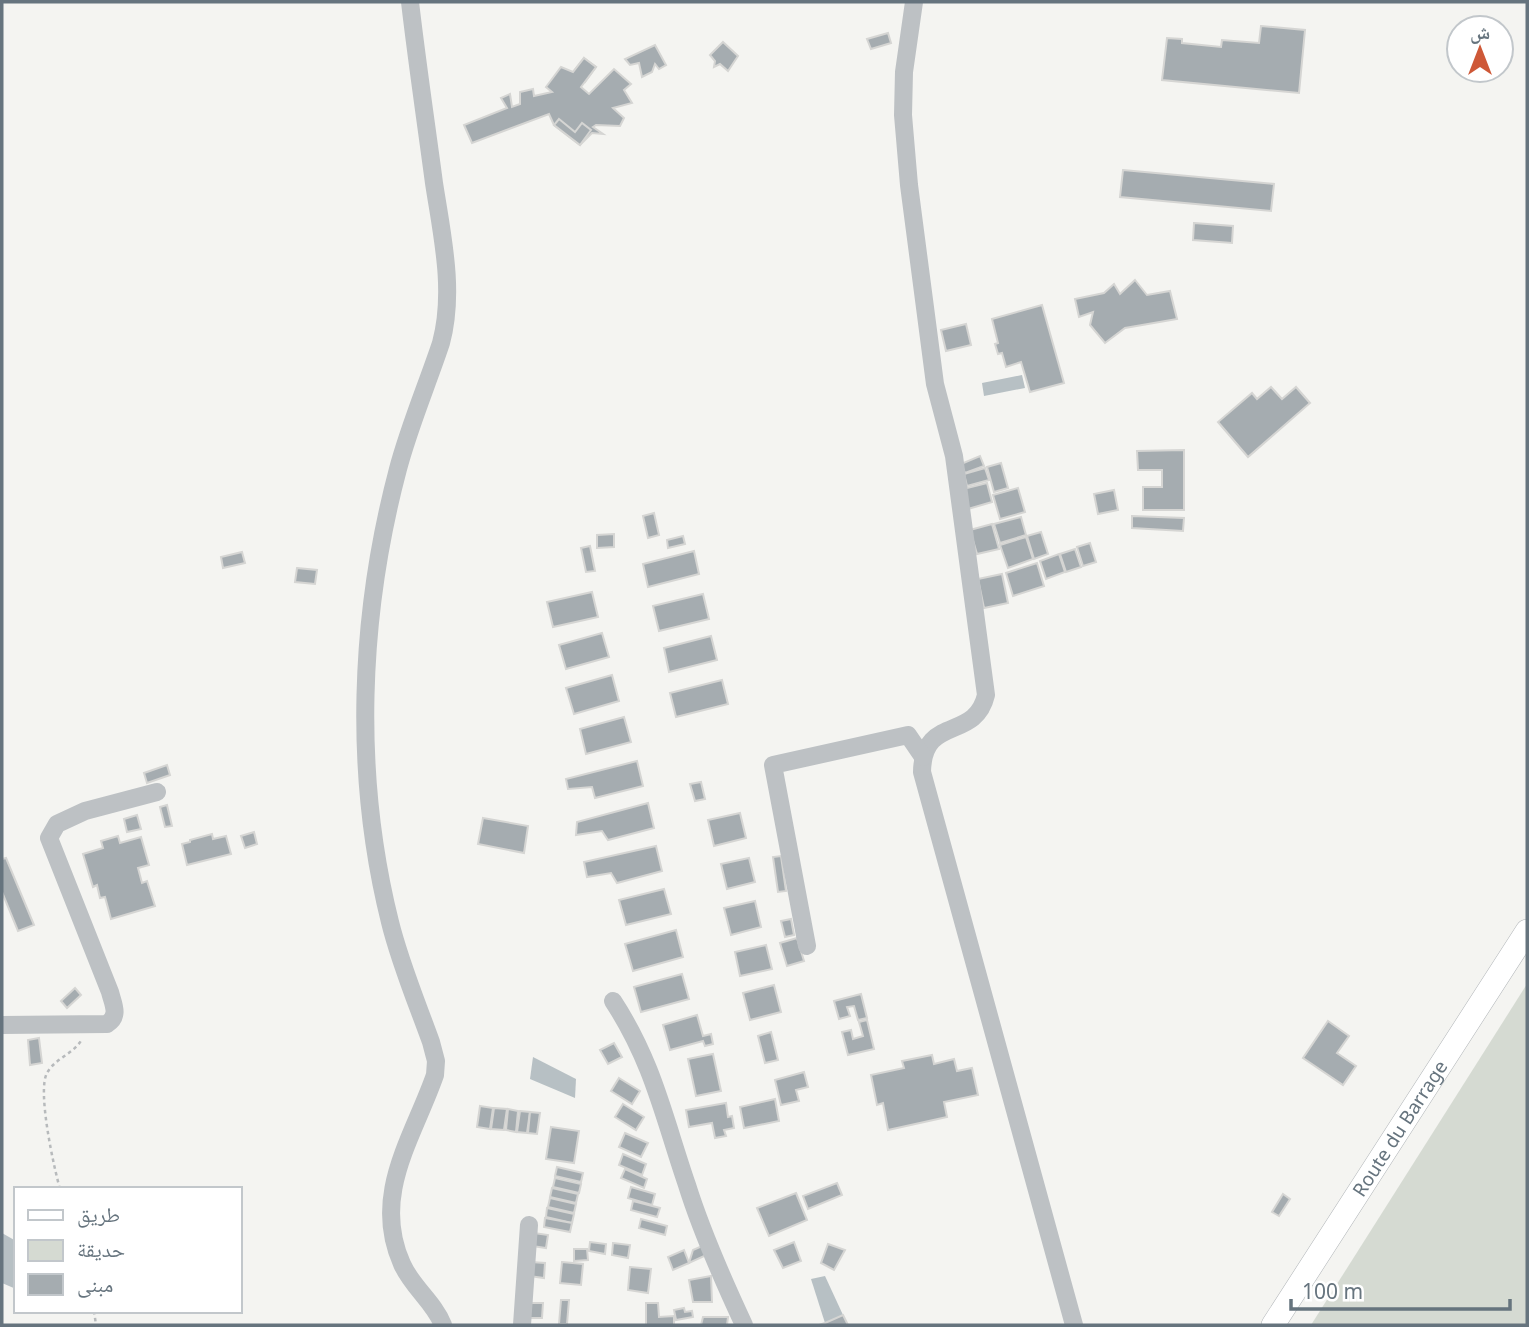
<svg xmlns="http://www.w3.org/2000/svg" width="1529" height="1327" viewBox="0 0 1529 1327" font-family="'Noto Sans','Noto Naskh Arabic',sans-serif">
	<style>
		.green { fill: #d5dad2 }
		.water { fill: #b7c0c4 }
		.building { fill: #a5acb0; stroke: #d5d5d3; stroke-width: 2 }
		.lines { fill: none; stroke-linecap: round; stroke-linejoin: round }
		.major-casing { stroke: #b1b5b8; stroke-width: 24 }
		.path { stroke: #b7babc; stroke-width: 2.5; stroke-dasharray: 3.5 3.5; stroke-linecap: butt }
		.minor { stroke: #bdc1c4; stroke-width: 18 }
		.major { stroke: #fff; stroke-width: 23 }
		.labels { text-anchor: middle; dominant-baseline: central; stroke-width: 7; stroke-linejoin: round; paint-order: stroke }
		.street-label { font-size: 19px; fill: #66747e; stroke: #fff }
	</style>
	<rect width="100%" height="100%" fill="#f4f4f1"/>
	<!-- green -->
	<path class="green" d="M1527,984v341h-216z"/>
	<!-- water -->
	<g class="water">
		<path d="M1022,375l3,13 -41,8 -2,-13z"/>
		<path d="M533,1057l43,22 -1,19 -45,-19z"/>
		<path d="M2,1233l14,8v48l-14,-6z"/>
		<path d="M825,1276l18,39 -18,8 -14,-44z"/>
	</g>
	<!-- building -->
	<g class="building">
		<path d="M1261,26l44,4 -6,63 -137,-13 5,-42 15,1v4l39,4 1,-7 37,3z"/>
		<path d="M888,33l3,10 -20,6 -4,-10z"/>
		<path d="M723,42l15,14 -10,15 -8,-7 -6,3 1,-6 -5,-6z"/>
		<path d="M655,45l11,20 -7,4 -4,-5 -3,8 -10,5 -3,-14 -9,2 -5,-6z"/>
		<path d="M584,58l12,9 -11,15 -12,-10z"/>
		<path d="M584,58l12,9 -15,20 8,7 25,-25 17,15 -7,6 8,13 -19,5 11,10 -4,8 -24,-1 -3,2 10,7 -11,-1 -12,12 -26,-20 -5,-11 -77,29 -8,-18 43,-17 -6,-10 9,-4 2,13 8,-3v-12l13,-3 1,7 18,-4 -6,-5 15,-20 12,5z"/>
		<path d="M559,119l16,13 7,-9 9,7 -11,15 -26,-20z"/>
		<path d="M1123,170l151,14 -3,27 -151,-14z"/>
		<path d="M1194,223l39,3 -1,17 -39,-3z"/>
		<path d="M1135,280l12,15 23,-4 7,28 -52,9 -20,15 -15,-18 3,-13 -14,5 -4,-18 29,-6 10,-9 6,10z"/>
		<path d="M1042,305l22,78 -34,9 -9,-30 -15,5 -4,-14 -4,1 -3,-10 3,-1 -6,-24z"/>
		<path d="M966,324l5,21 -25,6 -5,-21z"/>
		<path d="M1271,387l11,12 14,-12 14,16 -62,54 -30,-35 34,-29 5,6z"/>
		<path d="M1184,450v60h-41v-23h19v-17h-24l-1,-19z"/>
		<path d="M980,456l4,10 -19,7 -4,-9z"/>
		<path d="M1001,463l7,25 -14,4 -7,-25z"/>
		<path d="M985,468l4,12 -22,6 -3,-12z"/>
		<path d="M987,483l5,19 -24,7 -5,-20z"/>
		<path d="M1018,488l7,24 -25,7 -7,-24z"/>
		<path d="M1114,490l4,20 -20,4 -4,-20z"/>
		<path d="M654,513l5,22 -11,3 -5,-22z"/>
		<path d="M1132,516l52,2 -1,13 -51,-3z"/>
		<path d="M1021,517l5,18 -26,8 -6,-19z"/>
		<path d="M992,524l7,25 -22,5 -7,-24z"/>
		<path d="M1041,532l7,22 -14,5 -7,-23z"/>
		<path d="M614,534v13l-17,1v-13z"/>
		<path d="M683,536l2,8 -17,4 -1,-8z"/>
		<path d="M1026,537l7,22 -25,9 -8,-23z"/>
		<path d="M1090,543l6,19 -13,4 -6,-19z"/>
		<path d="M590,546l5,25 -9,1 -5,-24z"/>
		<path d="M1075,549l6,18 -15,5 -6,-18z"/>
		<path d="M694,551l5,23 -51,13 -5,-23z"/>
		<path d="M242,552l3,11 -22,5 -2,-11z"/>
		<path d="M1059,554l6,18 -19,7 -6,-18z"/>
		<path d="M1037,563l7,23 -31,10 -7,-23z"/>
		<path d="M297,568l20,2 -2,14 -20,-2z"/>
		<path d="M1002,574l6,29 -24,5 -6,-29z"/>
		<path d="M592,592l6,25 -45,10 -6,-25z"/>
		<path d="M703,594l6,25 -50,12 -6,-25z"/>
		<path d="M602,633l7,24 -43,12 -7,-24z"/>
		<path d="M711,636l6,24 -48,12 -5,-24z"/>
		<path d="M612,675l7,26 -45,13 -8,-26z"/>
		<path d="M722,680l6,24 -52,13 -6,-24z"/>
		<path d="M624,717l7,25 -45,12 -6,-25z"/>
		<path d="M637,761l6,25 -48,12 -3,-11 -24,2 -2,-10z"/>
		<path d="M167,765l3,10 -23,8 -3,-10z"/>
		<path d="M701,782l4,17 -10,2 -5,-17z"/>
		<path d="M648,803l6,25 -46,12 -6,-9 -26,4 1,-13z"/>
		<path d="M167,805l5,21 -7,1 -5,-20z"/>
		<path d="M740,813l6,25 -32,8 -6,-26z"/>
		<path d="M137,815l4,14 -14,3 -3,-13z"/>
		<path d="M483,818l45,8 -4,27 -46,-9z"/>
		<path d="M254,832l3,12 -12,4 -4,-12z"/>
		<path d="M212,834l1,5 13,-3 5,18 -44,11 -5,-21 8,-2v-2z"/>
		<path d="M118,836l2,7 21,-6 8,28 -11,3 4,15 5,-2 8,25 -44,13 -6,-22 -5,1 -3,-13 -4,2 -10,-33 20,-6 -2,-7z"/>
		<path d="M656,846l6,25 -45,12 -6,-10 -24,4 -3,-15z"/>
		<path d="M781,856l5,35 -8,1 -5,-35z"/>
		<path d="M6,858l28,67 -16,6 -16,-39v-33z"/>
		<path d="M749,858l6,24 -28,7 -6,-25z"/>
		<path d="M664,889l7,25 -45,11 -7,-25z"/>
		<path d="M755,901l6,26 -30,8 -7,-27z"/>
		<path d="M791,919l3,16 -9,2 -4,-16z"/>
		<path d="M676,930l7,27 -50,14 -8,-27z"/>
		<path d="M797,938l7,23 -17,5 -7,-23z"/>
		<path d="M766,945l6,24 -32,7 -5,-24z"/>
		<path d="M682,974l7,25 -48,13 -7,-25z"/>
		<path d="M774,985l7,27 -31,8 -7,-27z"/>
		<path d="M75,988l6,7 -14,13 -6,-7z"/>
		<path d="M861,994l6,24 -9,2 -4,-14 -7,1 3,9 -11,3 -5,-18z"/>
		<path d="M697,1015l6,21 8,-2 2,10 -8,2 -2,-5 -33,9 -7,-25z"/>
		<path d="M867,1020l7,29 -26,6 -6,-23 9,-2 2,9 10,-3 -4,-14z"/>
		<path d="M1328,1021l21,15 -12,17 19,13 -13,19 -40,-27z"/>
		<path d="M771,1032l7,28 -13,3 -7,-27z"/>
		<path d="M39,1038l3,25 -12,2 -2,-25z"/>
		<path d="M614,1043l8,14 -14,7 -8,-14z"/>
		<path d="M713,1054l8,37 -25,5 -8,-37z"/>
		<path d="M932,1055l2,9 20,-5 3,12 15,-3 6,27 -34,7 3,15 -59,13 -5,-27 -6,2 -6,-30 33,-7 -2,-7z"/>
		<path d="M804,1072l4,15 -12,3 3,11 -18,4 -6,-25z"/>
		<path d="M619,1078l21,13 -8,13 -21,-13z"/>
		<path d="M775,1099l4,22 -35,7 -4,-21z"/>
		<path d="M726,1103l2,14 4,-1 2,12 -10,2 2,6 -11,2 -3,-15 -23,4 -3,-17z"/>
		<path d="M623,1104l21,13 -8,13 -21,-13z"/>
		<path d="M480,1106l13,2 -3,21 -13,-2z"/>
		<path d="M494,1108l13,1 -3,21 -13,-1z"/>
		<path d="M508,1109l10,2 -2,21 -10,-2z"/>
		<path d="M520,1111l10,1 -3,21 -10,-1z"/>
		<path d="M530,1112l10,1 -3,21 -9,-1z"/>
		<path d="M551,1127l28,4 -5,32 -28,-4z"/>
		<path d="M625,1133l23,10 -7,14 -22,-10z"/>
		<path d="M623,1154l23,10 -4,11 -23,-10z"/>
		<path d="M557,1167l26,6 -2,9 -26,-6z"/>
		<path d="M625,1169l22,10 -3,9 -23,-10z"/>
		<path d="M555,1178l26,6 -2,9 -26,-6z"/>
		<path d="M837,1183l5,12 -34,14 -5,-13z"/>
		<path d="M631,1187l24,7 -3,11 -24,-7z"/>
		<path d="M552,1188l26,6 -2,9 -26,-6z"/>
		<path d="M796,1193l11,27 -38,16 -12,-28z"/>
		<path d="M1283,1194l7,5 -11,17 -7,-4z"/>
		<path d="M550,1198l26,6 -2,9 -26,-6z"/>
		<path d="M633,1201l27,7 -3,9 -26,-7z"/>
		<path d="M547,1208l27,6 -2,9 -26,-6z"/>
		<path d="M545,1218l27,5 -2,9 -26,-5z"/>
		<path d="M641,1219l26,7 -2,9 -26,-7z"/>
		<path d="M534,1233l14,2 -2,13 -14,-2z"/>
		<path d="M590,1242l16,2 -1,10 -16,-3z"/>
		<path d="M794,1242l7,19 -18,7 -9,-18z"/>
		<path d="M613,1243l17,2 -2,13 -16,-3z"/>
		<path d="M709,1243l4,9 -24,11 4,-13z"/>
		<path d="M828,1244l17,6 -11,20 -13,-7z"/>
		<path d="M574,1249h13l1,11 -14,1z"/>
		<path d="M684,1250l5,13 -16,7 -5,-13z"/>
		<path d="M531,1262l14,1 -1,15 -15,-2z"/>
		<path d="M562,1262l21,2 -2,21 -21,-2z"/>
		<path d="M630,1267l21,2 -3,24 -20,-3z"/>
		<path d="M711,1276l1,26h-19l-4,-22z"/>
		<path d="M561,1300h8l-2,24h-8z"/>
		<path d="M526,1303h17l-1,15h-17z"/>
		<path d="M646,1303h12l1,14 15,-1v9h-28z"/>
		<path d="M684,1308l1,4 7,-1 1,6 -17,3 -2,-10z"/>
		<path d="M843,1315l5,10h-29l6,-2z"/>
		<path d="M703,1317h25l-1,8h-26z"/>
	</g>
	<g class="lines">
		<defs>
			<g id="major">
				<path id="s1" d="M1273,1325l254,-394"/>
			</g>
		</defs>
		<!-- major casing -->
		<use href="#major" class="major-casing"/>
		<!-- path -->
		<g class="path">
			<path d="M60,1189c-6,-21 -23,-98 -13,-116 8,-15 27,-19 35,-34"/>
			<path d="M94,1311l2,14"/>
		</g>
		<!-- minor -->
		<g class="minor">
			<path d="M410,2c7,60 16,121 24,181 8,52 21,108 7,160 -14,42 -32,84 -43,126 -39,147 -45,305 -8,453 10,41 27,81 41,120l5,19 -1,14c-22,63 -64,120 -33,189 10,23 32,38 41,61"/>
			<path d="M914,2l-10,70 -1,43 6,70 26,199 19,72 32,239c-11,47 -63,19 -64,77l152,553"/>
			<path d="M807,946l-34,-181 135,-30 15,22"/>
			<path d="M613,1001c40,61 51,117 74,184 15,48 36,95 57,140"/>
			<path d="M2,1025l105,-1c13,-8 6,-20 3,-32l-61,-154 8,-14 28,-13 72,-19"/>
			<path d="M522,1325l7,-100"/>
		</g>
		<!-- major -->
		<use href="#major" class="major"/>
	</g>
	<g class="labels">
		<!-- street labels -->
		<g class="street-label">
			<text stroke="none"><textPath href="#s1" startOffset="234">Route du Barrage</textPath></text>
		</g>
	</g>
	<!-- border -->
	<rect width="1529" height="1327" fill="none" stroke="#66747e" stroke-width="7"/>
	<!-- legend -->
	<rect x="14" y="1187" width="228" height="126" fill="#ffffff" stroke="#c2c7cb" stroke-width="2"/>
	<rect x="28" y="1210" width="35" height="10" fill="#ffffff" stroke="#c2c7cb" stroke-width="2"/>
	<text x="77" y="1222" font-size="21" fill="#66747e">طريق</text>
	<rect x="28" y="1240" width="35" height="21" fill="#d5dad2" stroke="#c2c7cb" stroke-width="2"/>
	<text x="77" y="1257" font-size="21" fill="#66747e">حديقة</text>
	<rect x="28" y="1274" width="35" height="21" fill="#a5acb0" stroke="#c2c7cb" stroke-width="2"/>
	<text x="77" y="1292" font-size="21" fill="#66747e">مبنى</text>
	<!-- north arrow -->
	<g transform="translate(1480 49)"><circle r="33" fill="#ffffff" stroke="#c2c7cb" stroke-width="2"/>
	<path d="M0-5L12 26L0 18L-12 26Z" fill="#ce5837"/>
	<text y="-10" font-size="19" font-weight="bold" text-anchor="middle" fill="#66747e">ش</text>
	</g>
	<!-- scale -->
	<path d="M1291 1299v10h219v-10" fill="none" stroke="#66747e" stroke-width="3.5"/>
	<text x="1302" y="1299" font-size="21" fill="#66747e" stroke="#ffffff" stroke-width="5" paint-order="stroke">100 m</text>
</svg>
